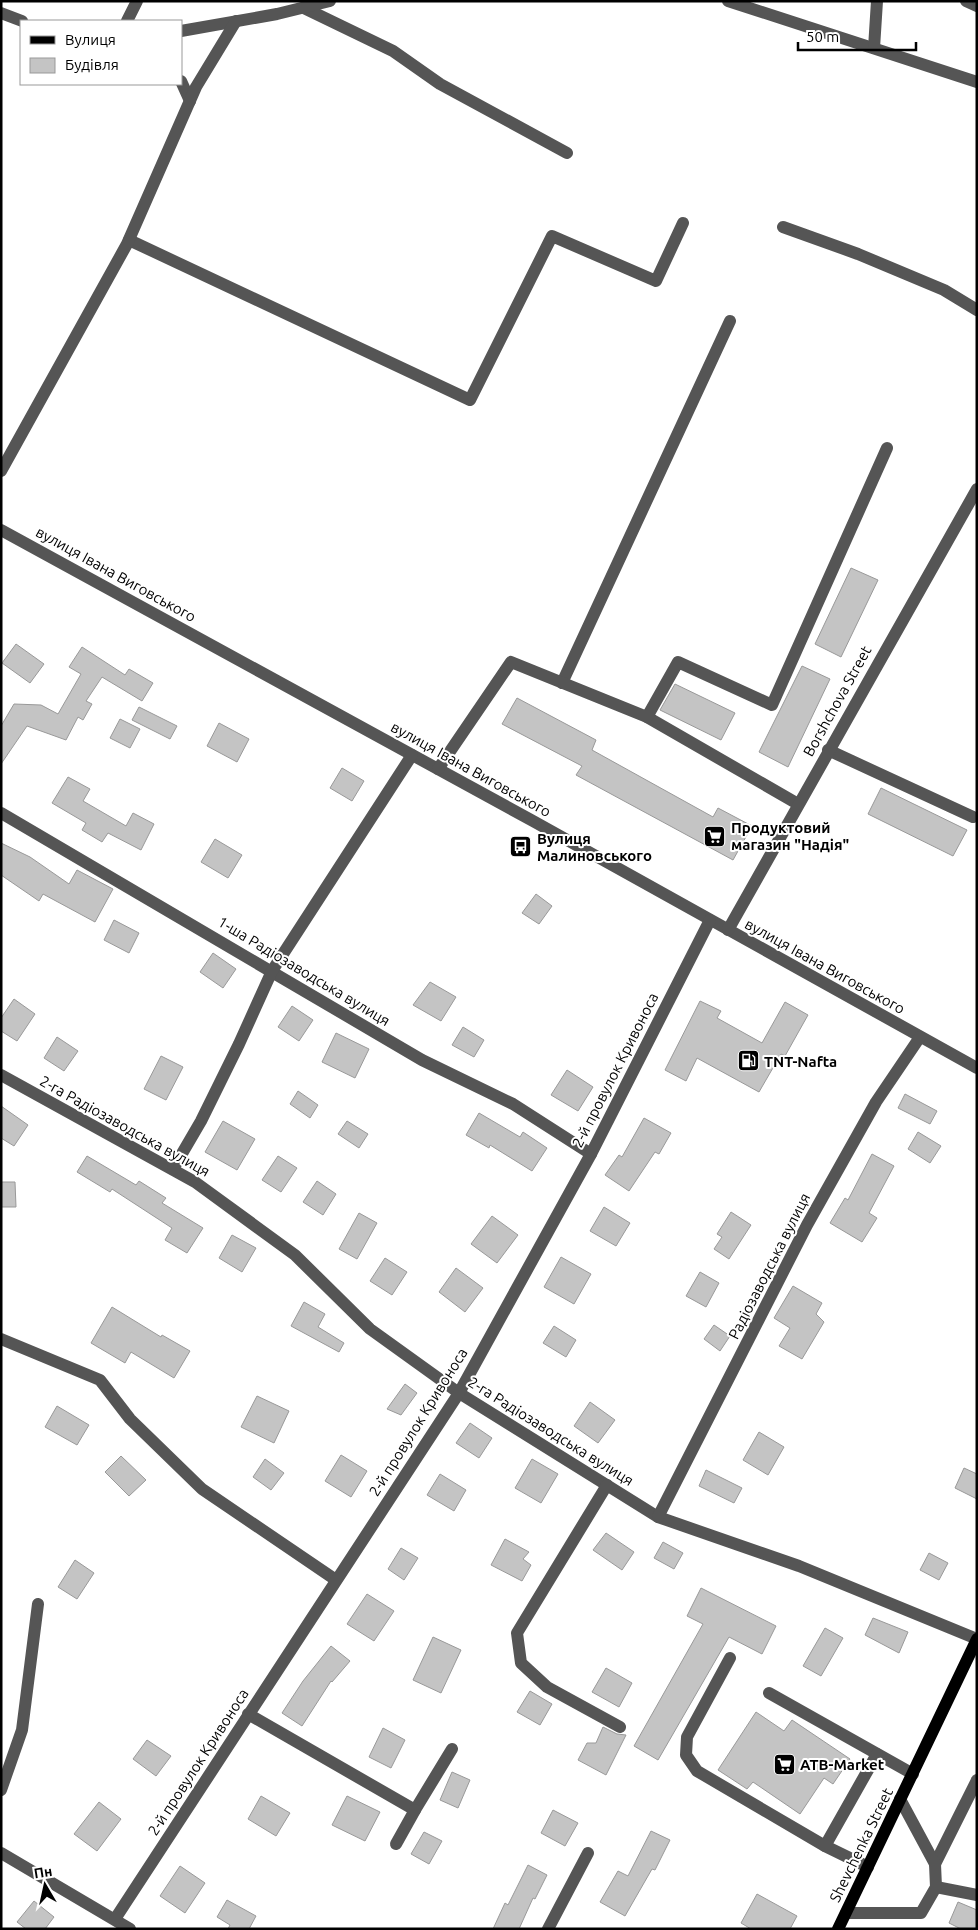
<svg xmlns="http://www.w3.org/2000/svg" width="978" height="1930" viewBox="0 0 978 1930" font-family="Ubuntu,sans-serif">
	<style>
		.building { fill: #c4c4c4; stroke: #999 }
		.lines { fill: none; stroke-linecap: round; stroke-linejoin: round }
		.minor { stroke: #555; stroke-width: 12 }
		.major { stroke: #000; stroke-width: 12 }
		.labels { text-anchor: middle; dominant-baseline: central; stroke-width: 4; stroke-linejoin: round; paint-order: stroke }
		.street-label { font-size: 15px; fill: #000; stroke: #fff }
		.poi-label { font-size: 15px; font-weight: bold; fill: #000; stroke: #fff; text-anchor: start }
	</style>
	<rect width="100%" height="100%" fill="#fff"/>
	<!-- building -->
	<g class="building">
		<path d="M851,568l27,12 -37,77 -26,-13z"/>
		<path d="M16,644l28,20 -14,19 -28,-20z"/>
		<path d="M82,647l43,28 4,-6 24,14 -11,18 -40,-24 -16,24 6,3 -9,16 -5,-3 -12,23 -39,-14 -26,38v-38l13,-22 27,1 17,9 23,-40 -12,-7z"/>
		<path d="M802,666l28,13 -42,88 -29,-15z"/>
		<path d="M675,684l60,29 -14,27 -61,-30z"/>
		<path d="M517,698l79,42 -4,10 121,67 5,-9 34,18 -19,34 -157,-85 6,-9 -80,-42z"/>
		<path d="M139,707l38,19 -7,13 -38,-19z"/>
		<path d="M120,719l20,10 -10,19 -20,-10z"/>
		<path d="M219,723l30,16 -12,23 -30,-16z"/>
		<path d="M342,768l22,13 -12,20 -22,-13z"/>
		<path d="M68,777l22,12 -7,12 43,25 7,-13 21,11 -13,26 -33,-17 -6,9 -20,-12 4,-7 -34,-20z"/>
		<path d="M881,788l86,42 -14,26 -85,-42z"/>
		<path d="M215,839l27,16 -14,23 -27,-16z"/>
		<path d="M1,843l29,14 39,27 8,-14 36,19 -18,33 -52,-28 -4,7 -38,-26z"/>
		<path d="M536,894l16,12 -13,18 -17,-11z"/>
		<path d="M114,920l25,13 -10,20 -25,-13z"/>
		<path d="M213,953l23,16 -13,19 -23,-16z"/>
		<path d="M430,982l26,15 -15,24 -28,-16z"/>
		<path d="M14,999l21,15 -18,27 -16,-10v-13z"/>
		<path d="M700,1001l21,10 -4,7 45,25 23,-41 23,13 -23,41 -4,-2 -22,38 -62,-34 -11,23 -21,-11z"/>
		<path d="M292,1006l21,14 -14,21 -21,-14z"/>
		<path d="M463,1027l21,13 -10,17 -22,-12z"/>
		<path d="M336,1033l33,16 -14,29 -33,-16z"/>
		<path d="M57,1037l21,14 -14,20 -20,-13z"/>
		<path d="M161,1056l22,11 -17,33 -22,-11z"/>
		<path d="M567,1070l26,17 -15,24 -27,-16z"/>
		<path d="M298,1091l20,14 -8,13 -20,-14z"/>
		<path d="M905,1094l32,17 -7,13 -32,-16z"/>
		<path d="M1,1106l27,19 -14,21 -13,-8z"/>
		<path d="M479,1113l41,24 3,-5 24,16 -15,23 -42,-26 -1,3 -23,-13z"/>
		<path d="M644,1118l27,15 -12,21 -4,-2 -26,39 -24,-16 14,-20 3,2z"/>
		<path d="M223,1121l32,18 -18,31 -32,-18z"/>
		<path d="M347,1121l21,13 -9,14 -21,-14z"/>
		<path d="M918,1132l23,14 -11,17 -22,-14z"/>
		<path d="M872,1154l22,12 -25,47 8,5 -15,24 -32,-19 15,-25 3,2z"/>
		<path d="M87,1156l49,29 3,-4 27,17 -4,5 41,25 -16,25 -22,-13 7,-12 -60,-39 -2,3 -33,-20z"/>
		<path d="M278,1156l19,12 -16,24 -19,-12z"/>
		<path d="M317,1181l19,13 -13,21 -20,-13z"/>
		<path d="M1,1182h14l1,25h-15z"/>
		<path d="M604,1207l26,16 -14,23 -26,-15z"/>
		<path d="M731,1212l20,13 -22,34 -15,-10 8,-12 -5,-3z"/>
		<path d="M359,1213l18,10 -20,36 -18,-10z"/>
		<path d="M492,1216l26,19 -21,28 -26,-19z"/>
		<path d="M232,1235l24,13 -14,24 -23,-14z"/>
		<path d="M561,1257l30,17 -17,30 -30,-17z"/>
		<path d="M385,1258l22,14 -15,23 -22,-14z"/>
		<path d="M456,1268l27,20 -18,24 -26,-20z"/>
		<path d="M700,1272l19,11 -13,24 -20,-11z"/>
		<path d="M793,1286l29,17 -6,11 8,8 -22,37 -23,-13 11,-18 -16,-10z"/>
		<path d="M304,1302l21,12 -7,13 26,16 -5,9 -48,-26z"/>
		<path d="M112,1307l49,30 1,-2 28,16 -16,27 -43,-26 -6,11 -34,-20z"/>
		<path d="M714,1325l16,11 -10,15 -16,-12z"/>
		<path d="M554,1326l22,14 -10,17 -23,-14z"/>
		<path d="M405,1384l12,9 -16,22 -14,-6z"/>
		<path d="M257,1396l32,15 -15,32 -33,-16z"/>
		<path d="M590,1402l25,18 -17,23 -24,-17z"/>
		<path d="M57,1406l32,19 -12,20 -32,-18z"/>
		<path d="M470,1423l22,15 -13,20 -23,-15z"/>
		<path d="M759,1432l25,15 -16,28 -25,-15z"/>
		<path d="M341,1455l26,16 -16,26 -26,-16z"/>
		<path d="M121,1456l25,24 -17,16 -24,-24z"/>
		<path d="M265,1459l19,14 -13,17 -18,-13z"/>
		<path d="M532,1459l26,15 -17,29 -26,-15z"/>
		<path d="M964,1468l13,6v25l-22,-11z"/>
		<path d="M706,1470l36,18 -8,15 -35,-17z"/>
		<path d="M440,1474l26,16 -12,21 -27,-16z"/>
		<path d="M606,1533l28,19 -12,18 -29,-20z"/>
		<path d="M505,1539l24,13 -6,7 8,6 -9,16 -31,-16z"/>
		<path d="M663,1542l20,11 -9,16 -20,-11z"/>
		<path d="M401,1548l17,10 -14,22 -16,-11z"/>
		<path d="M929,1553l19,10 -9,17 -19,-10z"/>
		<path d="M75,1560l19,13 -17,26 -19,-12z"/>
		<path d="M701,1588l75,38 -14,28 -33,-17 -71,123 -24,-14 69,-122 -16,-8z"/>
		<path d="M367,1594l27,17 -20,30 -27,-17z"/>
		<path d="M873,1618l35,14 -9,21 -34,-18z"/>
		<path d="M825,1628l18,10 -22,38 -18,-10z"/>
		<path d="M433,1637l28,13 -20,43 -28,-13z"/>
		<path d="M331,1646l19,15 -18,21 -1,-1 -29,45 -20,-13 21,-32z"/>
		<path d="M606,1668l26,15 -13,24 -27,-15z"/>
		<path d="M530,1691l22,13 -12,21 -23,-13z"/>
		<path d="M756,1712l28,19 8,-11 58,39 -17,25 -9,-6 -24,36 -47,-32 -6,7 -29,-19z"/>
		<path d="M603,1727l14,7 9,1 -20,40 -28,-15 9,-17h9z"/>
		<path d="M383,1728l22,12 -14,28 -22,-11z"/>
		<path d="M147,1740l24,16 -15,20 -23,-17z"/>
		<path d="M452,1772l18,8 -12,28 -18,-8z"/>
		<path d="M261,1796l29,17 -14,23 -28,-17z"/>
		<path d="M347,1796l33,16 -15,29 -33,-16z"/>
		<path d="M99,1802l22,17 -24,32 -23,-17z"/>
		<path d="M553,1810l25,13 -13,23 -24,-13z"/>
		<path d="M651,1831l19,9 -15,30 -3,-1 -27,47 -25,-14 18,-31 10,5z"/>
		<path d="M424,1832l18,9 -13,23 -18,-10z"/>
		<path d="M528,1865l19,10 -12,24 -2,-1 -14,31h-26l12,-26 3,2z"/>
		<path d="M180,1866l25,17 -20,30 -25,-17z"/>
		<path d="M757,1894l40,22 -7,13h-39l-10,-6z"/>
		<path d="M227,1900l29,16 -7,13h-21l2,-4 -13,-8z"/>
		<path d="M34,1901l20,16 -9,12h-19l-9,-7z"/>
		<path d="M958,1902l19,8v19h-16l-12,-6z"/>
	</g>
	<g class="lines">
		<!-- minor -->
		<g class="minor">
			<path d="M728,1l249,81"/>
			<path d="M966,1l11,5"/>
			<path d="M304,8l89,43 47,33 127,69"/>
			<path d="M1,13l21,8"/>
			<path d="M127,21l10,-20"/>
			<path d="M181,31l96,-17 53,-13"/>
			<path d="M874,48l3,-47"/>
			<path d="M181,81l9,20"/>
			<path d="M783,227l75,27 86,36 33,20"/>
			<path d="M129,240l341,160 82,-164 104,45 27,-58"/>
			<path d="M1,471l126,-227 69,-157 40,-66"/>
			<path d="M1,530l532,291 444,247"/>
			<path d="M562,683l168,-362"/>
			<path d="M647,717l151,87"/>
			<path d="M828,750l145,67"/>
			<path d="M438,769l73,-107 136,55 31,-55 94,43 115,-257"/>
			<path d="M1,813l421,247 91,44 78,50"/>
			<path d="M728,930l249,-441"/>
			<path d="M1,1075l194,107 100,73 75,74 89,64 199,124 141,49 178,73"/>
			<path d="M173,1169l28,-48 38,-77 33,-73 140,-216"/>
			<path d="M1,1339l99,41 30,39 72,70 134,91"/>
			<path d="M607,1485l-90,148 4,30 26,24 73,40"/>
			<path d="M658,1517l149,-292 69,-123 44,-65"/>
			<path d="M730,1658l-43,79 -1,18 11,16 128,75 43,21"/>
			<path d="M769,1693l144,81"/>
			<path d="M248,1714l167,96 37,-61"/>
			<path d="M1,1790l21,-60 16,-126"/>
			<path d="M396,1844l19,-34"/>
			<path d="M825,1846l52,-92"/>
			<path d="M1,1853l129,76"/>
			<path d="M935,1864l42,-84"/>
			<path d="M936,1887l41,8"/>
			<path d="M846,1913h75l15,-26 -1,-23 -35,-65"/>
			<path d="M115,1919l344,-526 132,-239 119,-234"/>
			<path d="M548,1929l40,-76"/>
		</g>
		<!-- major -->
		<path class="major" d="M838,1929l139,-290"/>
	</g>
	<!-- icons -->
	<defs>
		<symbol id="supermarket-square" viewBox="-11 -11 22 22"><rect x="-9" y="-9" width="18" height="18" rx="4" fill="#000" stroke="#fff"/><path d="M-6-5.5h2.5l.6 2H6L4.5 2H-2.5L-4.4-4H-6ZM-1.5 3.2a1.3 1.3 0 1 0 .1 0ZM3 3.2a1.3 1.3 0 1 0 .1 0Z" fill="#fff"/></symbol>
		<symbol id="bus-square" viewBox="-11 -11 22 22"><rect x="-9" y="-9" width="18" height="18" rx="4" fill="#000" stroke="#fff"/><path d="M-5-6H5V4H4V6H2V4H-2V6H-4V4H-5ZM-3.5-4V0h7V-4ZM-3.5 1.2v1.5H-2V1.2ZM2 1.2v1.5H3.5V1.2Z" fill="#fff"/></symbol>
		<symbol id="fuel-square" viewBox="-11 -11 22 22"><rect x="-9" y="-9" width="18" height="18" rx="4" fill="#000" stroke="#fff"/><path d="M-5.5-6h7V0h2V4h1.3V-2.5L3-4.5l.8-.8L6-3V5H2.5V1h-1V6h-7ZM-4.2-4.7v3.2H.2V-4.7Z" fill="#fff"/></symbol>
	</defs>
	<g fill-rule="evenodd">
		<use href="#supermarket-square" x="702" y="824" width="25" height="25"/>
		<use href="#bus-square" x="508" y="834" width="25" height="25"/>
		<use href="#fuel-square" x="736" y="1048" width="25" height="25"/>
		<use href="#supermarket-square" x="772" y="1752" width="25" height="25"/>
	</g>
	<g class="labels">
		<!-- street labels -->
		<g class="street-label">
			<text transform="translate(116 574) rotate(29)">вулиця Івана Виговського</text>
			<text transform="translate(837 701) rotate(-61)">Borshchova Street</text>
			<text transform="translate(471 769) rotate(29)">вулиця Івана Виговського</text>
			<text transform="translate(825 966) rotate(29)">вулиця Івана Виговського</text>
			<text transform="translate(304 971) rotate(31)">1-ша Радіозаводська вулиця</text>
			<text transform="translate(615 1070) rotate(-63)">2-й провулок Кривоноса</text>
			<text transform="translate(125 1126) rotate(29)">2-га Радіозаводська вулиця</text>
			<text transform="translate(769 1266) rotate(-63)">Радіозаводська вулиця</text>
			<text transform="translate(418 1422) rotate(-58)">2-й провулок Кривоноса</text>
			<text transform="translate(551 1431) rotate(32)">2-га Радіозаводська вулиця</text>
			<text transform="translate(198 1762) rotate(-57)">2-й провулок Кривоноса</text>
			<text transform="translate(861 1845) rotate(-64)">Shevchenka Street</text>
		</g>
		<!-- poi labels -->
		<g class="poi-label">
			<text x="731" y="827">Продуктовий<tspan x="731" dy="17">магазин "Надія"</tspan></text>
			<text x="537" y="838">Вулиця<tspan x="537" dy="17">Малиновського</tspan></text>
			<text x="764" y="1061">TNT-Nafta</text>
			<text x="800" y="1764">ATB-Market</text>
		</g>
	</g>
	<!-- border -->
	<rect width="978" height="1930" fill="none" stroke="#000000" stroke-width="5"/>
	<!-- legend -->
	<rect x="20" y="20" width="162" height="65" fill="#ffffff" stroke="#999999"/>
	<rect x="30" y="36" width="25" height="8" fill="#000000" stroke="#999999"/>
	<text x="65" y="45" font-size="15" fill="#000000">Вулиця</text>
	<rect x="30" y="58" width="25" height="15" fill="#c4c4c4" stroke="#999999"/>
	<text x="65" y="70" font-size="15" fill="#000000">Будівля</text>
	<!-- north arrow -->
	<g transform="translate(45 1885) rotate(351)" stroke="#ffffff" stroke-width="4" paint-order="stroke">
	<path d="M0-4L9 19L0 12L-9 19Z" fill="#000000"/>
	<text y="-8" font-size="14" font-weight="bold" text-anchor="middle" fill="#000000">Пн</text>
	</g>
	<!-- scale -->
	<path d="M798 42v8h118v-8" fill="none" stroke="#000000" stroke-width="2.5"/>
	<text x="806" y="42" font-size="15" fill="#000000" stroke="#ffffff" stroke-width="4" paint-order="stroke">50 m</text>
</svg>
